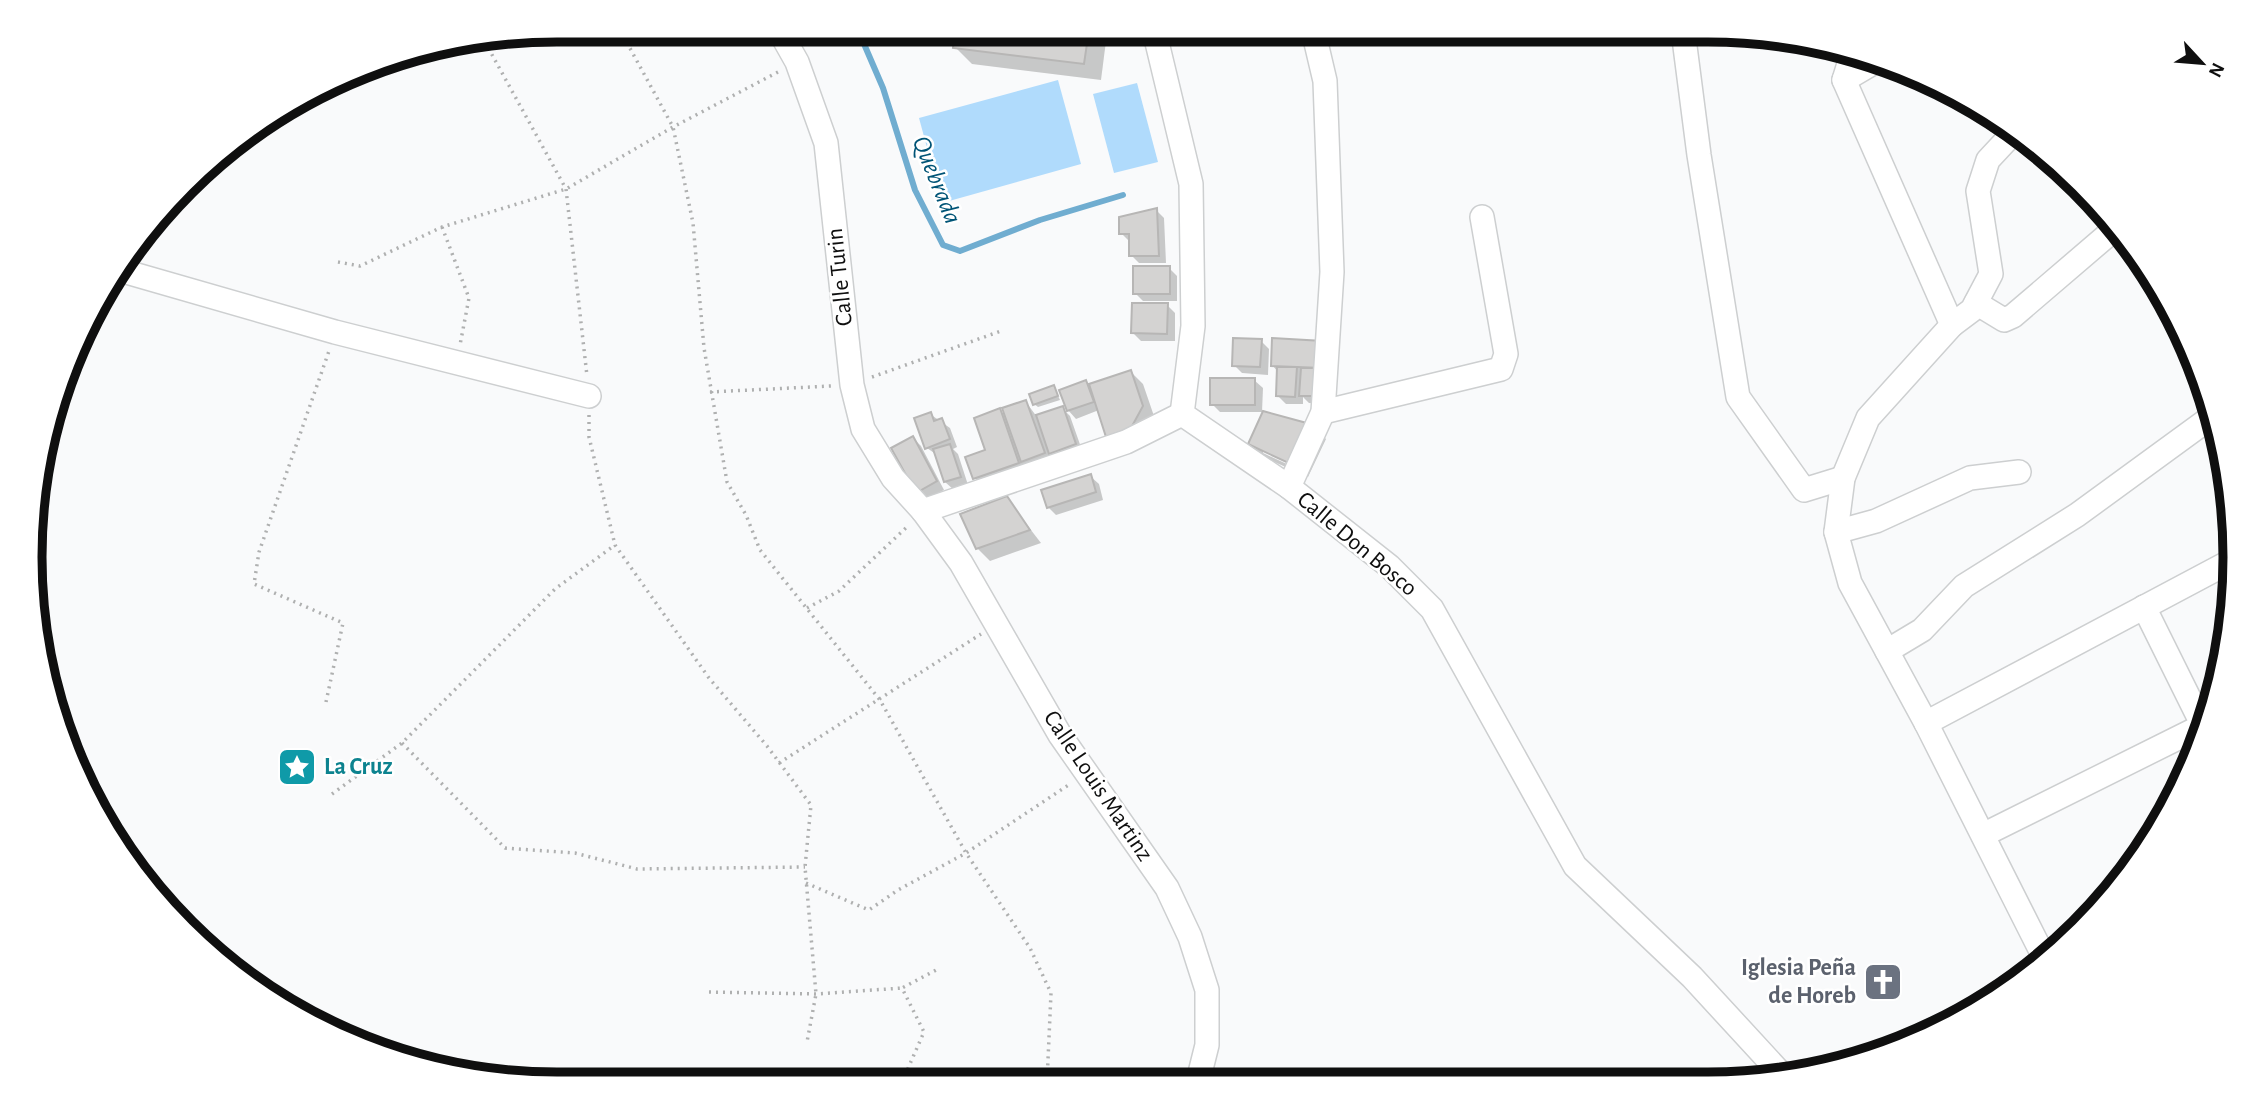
<svg xmlns="http://www.w3.org/2000/svg" width="2265" height="1114" viewBox="0 0 2265 1114" font-family="'Alegreya Sans',sans-serif">
	<style>
		.green { fill: #b0dbfc }
		.shadow { fill: #0003; fill-rule: evenodd }
		.lines { fill: none; stroke-linecap: round; stroke-linejoin: round }
		.stream { stroke: #70add0; stroke-width: 6 }
		.building { fill: #d4d3d2; stroke: #b7b6b5; stroke-width: 2 }
		.minor-casing { stroke: #cdcfd0; stroke-width: 26 }
		.path { stroke: #afb0b0; stroke-width: 3.5; stroke-dasharray: 2 5; stroke-linecap: butt }
		.minor { stroke: #fff; stroke-width: 23 }
		.labels { text-anchor: middle; dominant-baseline: central; stroke-width: 5; stroke-linejoin: round; paint-order: stroke }
		.street-label { font-size: 24px; fill: #0f0f0f; stroke: #fff }
		.culture-label { font-size: 24px; font-weight: bold; fill: #0d838f; stroke: #fff; text-anchor: start }
		.worship-label { font-size: 24px; font-weight: bold; fill: #5b616d; stroke: #fff; text-anchor: end }
		.water-label { font-size: 26px; font-style: italic; fill: #005476; stroke: #fff }
		.rim { fill: none; stroke: #0f0f0f; stroke-width: 9 }
	</style>
	<rect width="100%" height="100%" fill="#f9fafb"/>
	<!-- green -->
	<g class="green">
		<path d="M1058,80l23,84 -139,39 -23,-85z"/>
		<path d="M1137,83l21,79 -44,11 -21,-79z"/>
	</g>
	<!-- shadow -->
	<g class="shadow">
		<path d="M957,30h138l11,11 -5,39 -129,-16 -17,-17z"/>
		<path d="M1156,210l8,8 2,45h-27l-8,-8 -2,-14 -8,-8z"/>
		<path d="M1169,268l8,8v25h-34l-8,-8z"/>
		<path d="M1167,305l8,8v28h-34l-8,-8z"/>
		<path d="M1261,341l8,8 -1,26 -26,-2 -8,-8z"/>
		<path d="M1322,342l3,62 -16,-1 -6,-6v7h-17l-9,-9 1,-23 -5,-6z"/>
		<path d="M1131,372l12,12 12,35 -35,29 -21,-38 -23,9 -8,-9 18,-28 3,3z"/>
		<path d="M1254,380l9,8 -1,24h-42l-8,-8z"/>
		<path d="M1054,387l6,13 -22,7 -4,-3z"/>
		<path d="M1026,402l11,15 25,-9 8,8 13,37 -24,8 -10,-10 3,10 -65,30 -12,-13 25,-68 8,8z"/>
		<path d="M930,414l20,14 7,19 -4,2 5,5 10,31 -14,5 -9,-8 -8,-27 -10,-7z"/>
		<path d="M1313,427l13,12 -18,38 -45,-20 -13,-13zM1263,449l41,19 -2,3 -39,-18z"/>
		<path d="M913,438l8,8 23,44 -19,10 -8,-8z"/>
		<path d="M1090,476l9,8 4,16 -47,15 -8,-8z"/>
		<path d="M1006,498l35,45 -51,18 -13,-13z"/>
	</g>
	<g class="lines">
		<!-- stream -->
		<path class="stream" d="M858,30l25,58 32,102 28,55 17,6 80,-31 83,-25"/>
	</g>
	<!-- building -->
	<g class="building">
		<path d="M955,30h134l-5,34 -131,-16z"/>
		<path d="M1157,208l2,48h-30v-22h-10v-17z"/>
		<rect x="1133" y="266" width="37" height="28"/>
		<path d="M1132,303h36l-1,31 -36,-1z"/>
		<path d="M1233,338l29,1 -2,28 -28,-1z"/>
		<path d="M1272,338l51,3 -1,27 -51,-2z"/>
		<path d="M1277,367h20l-2,30 -19,-1z"/>
		<path d="M1301,368h18l-2,28h-18z"/>
		<path d="M1131,370l12,36 -12,22 -25,9 -17,-53z"/>
		<rect x="1210" y="378" width="45" height="27"/>
		<path d="M1086,380l8,22 -27,9 -8,-21z"/>
		<path d="M1054,385l4,11 -25,9 -4,-11z"/>
		<path d="M1026,400l19,53 -24,9 -19,-54z"/>
		<path d="M1063,406l13,38 -27,10 -13,-39z"/>
		<path d="M1000,408l19,55 -46,16 -8,-22 20,-7 -11,-32z"/>
		<path d="M1263,411l51,14 -19,41 -47,-22z"/>
		<path d="M931,412l3,9 8,-3 8,21 -25,10 -11,-31z"/>
		<path d="M913,436l24,45 -21,12 -25,-45z"/>
		<path d="M950,444l11,33 -17,5 -11,-33z"/>
		<path d="M1091,474l5,18 -49,16 -6,-18z"/>
		<path d="M1007,496l23,34 -54,19 -16,-35z"/>
	</g>
	<g class="lines">
		<defs>
			<g id="minor">
				<path d="M779,30l18,32 29,81 26,242 11,44 30,49 30,33 38,52 99,172 107,153 23,49 17,53v55l-9,36"/>
				<path d="M1154,30l37,154 2,142 -11,88 107,73 100,79 43,43 143,257 117,111 93,101"/>
				<path d="M1683,31l16,124 39,242 66,93 39,-12"/>
				<path d="M1853,51l-9,29 108,245"/>
				<path d="M1844,80l34,-20"/>
				<path d="M2016,130l-28,30 -10,31 13,83 -19,36 -20,15 -84,93 -25,60 -7,54 14,51 76,140 118,234"/>
				<path d="M116,269l219,63 254,64"/>
				<path d="M1976,303l28,17 9,-4 104,-89"/>
				<path d="M1323,412l178,-43 5,-15 -24,-137"/>
				<path d="M1289,487l34,-75 9,-140 -7,-191 -12,-51"/>
				<path d="M923,511l203,-69 56,-28"/>
				<path d="M1836,532l40,-11 94,-43 49,-6"/>
				<path d="M2144,607l60,121"/>
				<path d="M1887,651l35,-21 42,-44 113,-71 137,-100"/>
				<path d="M1926,723l307,-163"/>
				<path d="M1983,835l223,-111"/>
			</g>
		</defs>
		<!-- minor casing -->
		<use href="#minor" class="minor-casing"/>
		<!-- path -->
		<g class="path">
			<path d="M620,30l53,97 20,96 11,125 23,134 19,33 14,35 120,150 86,153 64,95 21,45 -4,89"/>
			<path d="M485,42l81,147 21,187"/>
			<path d="M442,227l27,71 -9,47"/>
			<path d="M338,262l22,4 82,-39 124,-38 107,-62 107,-56"/>
			<path d="M872,377l129,-46"/>
			<path d="M710,392l121,-6"/>
			<path d="M589,415v22l26,108 94,133 58,68 44,59 -6,62 11,127 -9,48"/>
			<path d="M807,608l32,-17 70,-66"/>
			<path d="M326,702l17,-79 -89,-39 5,-32 70,-201"/>
			<path d="M402,743l103,105 70,5 62,16 168,-2"/>
			<path d="M779,763l202,-129"/>
			<path d="M332,794l70,-51 153,-154 60,-44"/>
			<path d="M806,883l63,27 29,-20 68,-37 104,-69"/>
			<path d="M709,992l107,2 86,-6"/>
			<path d="M902,1082l22,-50 -22,-44 36,-19"/>
		</g>
		<!-- minor -->
		<use href="#minor" class="minor"/>
	</g>
	<!-- icons -->
	<defs>
		<symbol id="sight-square" viewBox="-11 -11 22 22"><rect x="-9" y="-9" width="18" height="18" rx="4" fill="#0f9aa8" stroke="#fff"/><path d="M0-6L1.8-2.2L6-1.7L2.9 1.2L3.7 5.4L0 3.3L-3.7 5.4L-2.9 1.2L-6-1.7L-1.8-2.2Z" fill="#fff"/></symbol>
		<symbol id="church-square" viewBox="-11 -11 22 22"><rect x="-9" y="-9" width="18" height="18" rx="4" fill="#6b7280" stroke="#fff"/><path d="M-1.2-6h2.4v3.5h3.3v2.4h-3.3V6h-2.4V-.1h-3.3v-2.4h3.3Z" fill="#fff"/></symbol>
	</defs>
	<g fill-rule="evenodd">
		<use href="#sight-square" x="275" y="745" width="44" height="44"/>
		<use href="#church-square" x="1861" y="960" width="44" height="44"/>
	</g>
	<g class="labels">
		<!-- street labels -->
		<g class="street-label">
			<text transform="translate(840 277) rotate(-96)">Calle Turin</text>
			<text transform="translate(1357 544) rotate(40)">Calle Don Bosco</text>
			<text transform="translate(1098 786) rotate(56)">Calle Louis Martinz</text>
		</g>
		<!-- culture labels -->
		<g class="culture-label">
			<text x="324" y="767">La Cruz</text>
		</g>
		<!-- worship labels -->
		<g class="worship-label">
			<text x="1856" y="968">Iglesia Peña<tspan x="1856" dy="28">de Horeb</tspan></text>
		</g>
		<!-- water labels -->
		<g class="water-label">
			<text transform="translate(937 180) rotate(68)">Quebrada</text>
		</g>
	</g>
	<!-- crop -->
	<path d="M0 0H2265V1114H0ZM557 42H1708A515 515 0 0 1 2223 557V557A515 515 0 0 1 1708 1072H557A515 515 0 0 1 42 557V557A515 515 0 0 1 557 42Z" fill="#fff" fill-rule="evenodd"/>
	<path class="rim" d="M557 42H1708A515 515 0 0 1 2223 557V557A515 515 0 0 1 1708 1072H557A515 515 0 0 1 42 557V557A515 515 0 0 1 557 42Z"/>
	<!-- north arrow -->
	<g transform="translate(2202 63) rotate(116)" stroke="#ffffff" stroke-width="5" paint-order="stroke">
	<path d="M0-5L12 26L0 18L-12 26Z" fill="#0f0f0f"/>
	<text y="-10" font-size="19" font-weight="bold" text-anchor="middle" fill="#0f0f0f">N</text>
	</g>
</svg>
